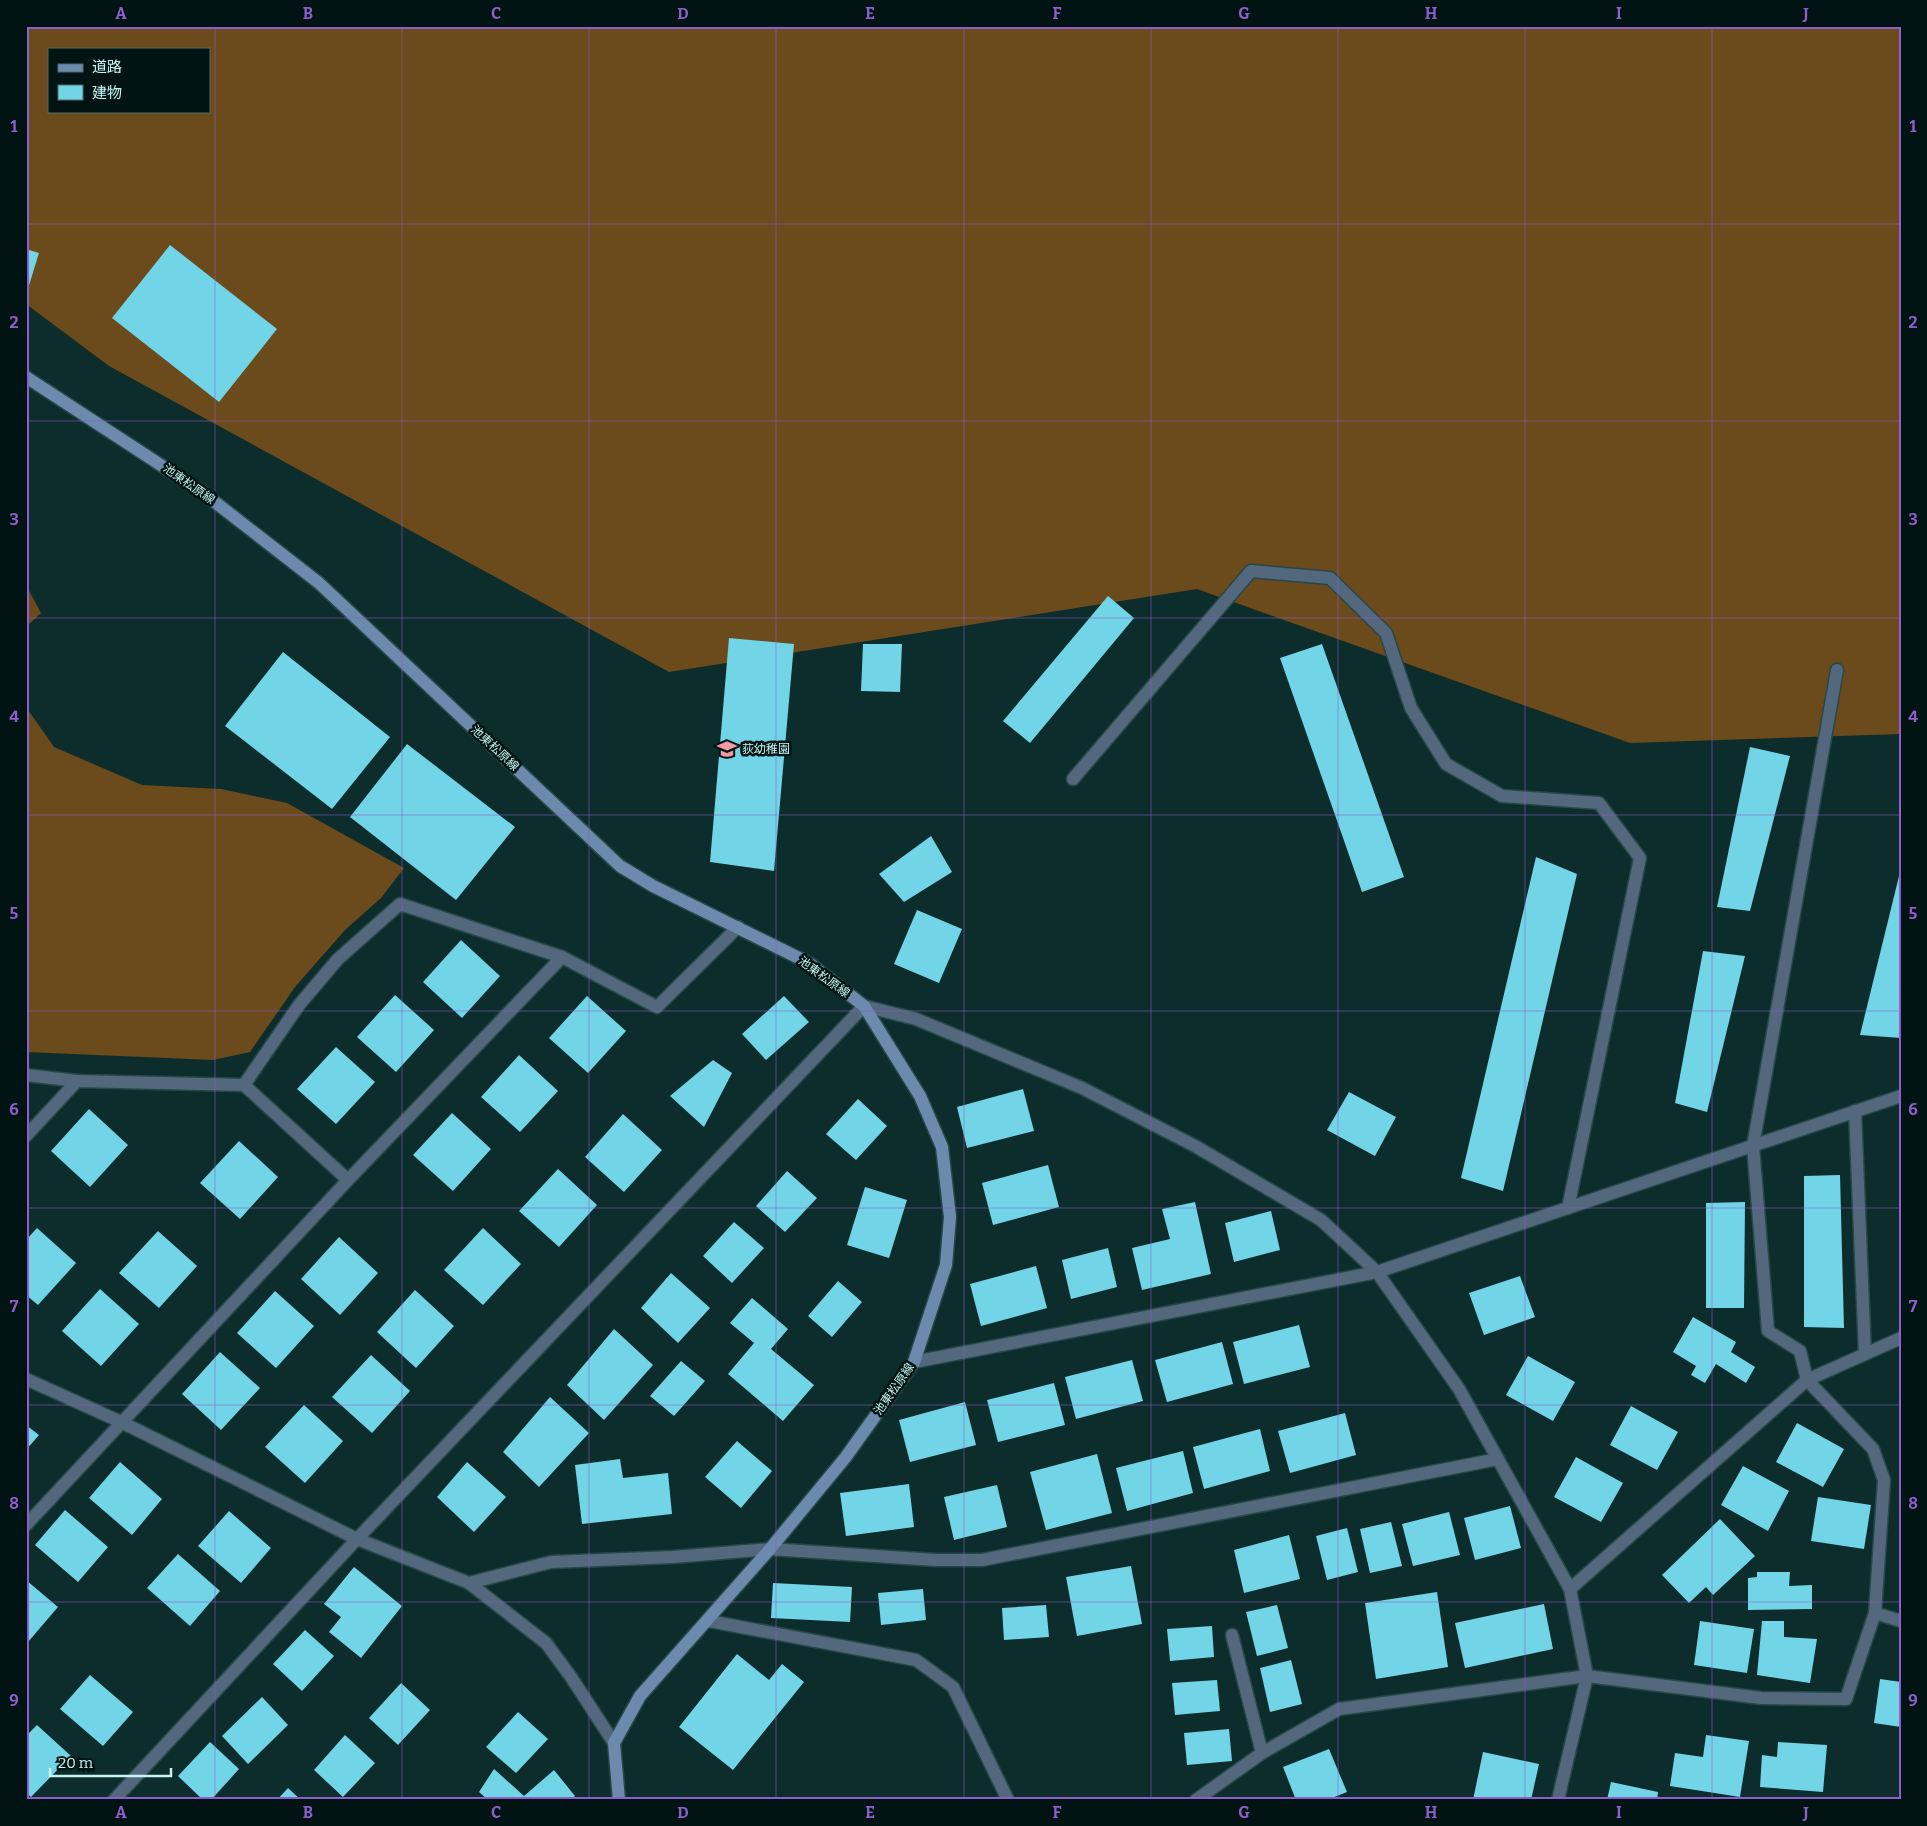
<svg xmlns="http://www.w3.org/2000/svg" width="1927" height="1826" viewBox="0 0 1927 1826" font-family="Bitter,'Noto Sans JP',serif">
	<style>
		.forest { fill: #6b4a1b; fill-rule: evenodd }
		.building { fill: #72d4e7 }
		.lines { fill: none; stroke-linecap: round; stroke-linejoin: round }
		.service-casing { stroke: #264948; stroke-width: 15 }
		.minor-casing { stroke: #264948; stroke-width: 15 }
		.secondary-casing { stroke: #264948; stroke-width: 15 }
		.service { stroke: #53677d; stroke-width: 12 }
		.minor { stroke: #53677d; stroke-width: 12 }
		.secondary { stroke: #6b8aae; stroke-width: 12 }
		.grid { fill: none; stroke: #8e5ecc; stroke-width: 1; stroke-opacity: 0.55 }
		.labels { text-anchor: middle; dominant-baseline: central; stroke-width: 5; stroke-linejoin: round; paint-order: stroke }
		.street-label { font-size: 12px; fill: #c6f4f2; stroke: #011413 }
		.poi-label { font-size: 12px; fill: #c6f4f2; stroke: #011413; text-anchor: start }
		.neatline { fill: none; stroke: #8e5ecc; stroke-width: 2 }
		.grid-label { font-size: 16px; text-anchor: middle; font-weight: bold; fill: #8e5ecc }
	</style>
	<rect width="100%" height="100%" fill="#0c2d2c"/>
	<!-- forest -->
	<g class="forest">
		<path d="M26,26h1875v708l-271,9 -433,-154 -528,83 -560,-306 -83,-62zM49,49h160v62h-160z"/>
		<path d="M26,585l15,28 -15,14z"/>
		<path d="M26,707l28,40 88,38 79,4 66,14 117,65 -23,30 -36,32 -50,57 -45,65 -37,8 -187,-8z"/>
	</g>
	<!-- building -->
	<g class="building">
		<path d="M170,245l107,84 -58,73 -107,-84z"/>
		<path d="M26,249l13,4 -12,39h-1z"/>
		<path d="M1108,596l26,22 -104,125 -27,-22z"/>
		<path d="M729,638l65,6 -20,227 -64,-9z"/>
		<path d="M863,644h39l-2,48 -39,-1z"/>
		<path d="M1322,644l82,233 -42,15 -82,-234z"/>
		<path d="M283,652l107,85 -58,72 -107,-83z"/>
		<path d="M407,744l108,83 -59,73 -106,-83z"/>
		<path d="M1750,747l40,9 -40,155 -33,-4z"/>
		<path d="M931,836l21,36 -48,30 -25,-28z"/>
		<path d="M1536,857l41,17 -74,317 -42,-13z"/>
		<path d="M1900,872l1,166 -41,-3z"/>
		<path d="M917,910l45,19 -23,54 -45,-19z"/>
		<path d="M461,940l39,36 -38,42 -39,-36z"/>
		<path d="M1703,951l42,5 -38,156 -32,-9z"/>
		<path d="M395,995l39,35 -38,42 -39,-35z"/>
		<path d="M587,996l39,35 -38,42 -39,-35z"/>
		<path d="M784,996l25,26 -43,38 -24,-26z"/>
		<path d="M336,1047l39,35 -39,42 -39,-35z"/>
		<path d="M519,1055l39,36 -38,41 -39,-35z"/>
		<path d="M713,1060l19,13 -28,54 -34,-31z"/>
		<path d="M1023,1089l11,42 -67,17 -10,-41z"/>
		<path d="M1349,1092l47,25 -21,39 -48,-26z"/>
		<path d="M858,1099l29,27 -31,34 -30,-26z"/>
		<path d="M89,1109l39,36 -38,42 -39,-36z"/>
		<path d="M452,1113l39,36 -38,42 -40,-36z"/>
		<path d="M623,1114l39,36 -38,42 -39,-35z"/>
		<path d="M239,1141l39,36 -38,42 -40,-36z"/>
		<path d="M1048,1165l11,42 -66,18 -11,-42z"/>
		<path d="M558,1169l39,36 -38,42 -40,-36z"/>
		<path d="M787,1171l30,27 -32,34 -29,-26z"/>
		<path d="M1840,1175l4,153 -40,-1v-151z"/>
		<path d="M865,1187l42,13 -18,58 -42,-13z"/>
		<path d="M1195,1202l16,72 -69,16 -10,-42 38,-9 -8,-30z"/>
		<path d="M1745,1202l-1,106h-38v-105z"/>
		<path d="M1271,1211l9,39 -46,12 -9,-39z"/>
		<path d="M734,1222l30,26 -32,35 -29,-27z"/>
		<path d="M37,1228l39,35 -38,42 -12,-10v-55z"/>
		<path d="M483,1228l38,36 -38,41 -39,-35z"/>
		<path d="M158,1231l39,35 -38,42 -40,-35z"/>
		<path d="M339,1237l39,36 -38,42 -39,-36z"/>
		<path d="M1108,1248l9,39 -46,12 -9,-39z"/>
		<path d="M1036,1266l11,42 -66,18 -11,-42z"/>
		<path d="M671,1273l39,35 -32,35 -37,-35z"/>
		<path d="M1520,1276l15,41 -51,18 -15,-42z"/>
		<path d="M838,1281l24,21 -30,35 -24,-21z"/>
		<path d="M100,1289l39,35 -38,42 -39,-35z"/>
		<path d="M415,1290l39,36 -38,42 -39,-36z"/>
		<path d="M275,1291l39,35 -38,42 -39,-35z"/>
		<path d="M752,1298l36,31 -17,20 43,36 -31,36 -55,-47 26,-31 -24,-20z"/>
		<path d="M1693,1317l43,25 -5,10 24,15 -9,16 -30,-19 -11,19 -14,-8 5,-9 -23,-14z"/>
		<path d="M1299,1325l11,42 -66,17 -11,-42z"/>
		<path d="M614,1329l39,36 -49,55 -37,-35z"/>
		<path d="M1222,1342l11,42 -66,18 -12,-42z"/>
		<path d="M220,1352l40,36 -39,42 -39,-36z"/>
		<path d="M371,1355l39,36 -38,42 -40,-36z"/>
		<path d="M1528,1356l47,26 -22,39 -47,-26z"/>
		<path d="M1132,1360l11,41 -67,18 -11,-42z"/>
		<path d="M681,1361l24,20 -31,35 -24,-20z"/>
		<path d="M1054,1383l11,42 -67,17 -11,-42z"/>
		<path d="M550,1397l39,36 -50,54 -36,-35z"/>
		<path d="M965,1402l11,43 -66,17 -11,-42z"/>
		<path d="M304,1405l39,36 -38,42 -40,-36z"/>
		<path d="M1631,1406l47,26 -21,38 -47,-25z"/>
		<path d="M1345,1413l11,42 -66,18 -12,-42z"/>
		<path d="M1797,1423l47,26 -21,38 -47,-25z"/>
		<path d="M26,1425l13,10 -13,15z"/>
		<path d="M1260,1429l10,42 -66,18 -11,-42z"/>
		<path d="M737,1441l35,30 -31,37 -36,-31z"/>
		<path d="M1183,1451l10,42 -66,18 -11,-43z"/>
		<path d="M1097,1454l15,59 -66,17 -16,-58z"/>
		<path d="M1576,1457l47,26 -22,39 -47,-25z"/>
		<path d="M620,1459l3,19 45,-5 4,41 -90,10 -7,-59z"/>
		<path d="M120,1462l42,37 -30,36 -43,-37z"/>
		<path d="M467,1462l39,35 -32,35 -37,-35z"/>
		<path d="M1743,1466l46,25 -21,40 -47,-26z"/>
		<path d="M909,1484l5,43 -68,9 -6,-43z"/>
		<path d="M997,1485l10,42 -53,13 -10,-43z"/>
		<path d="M1818,1497l53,8 -7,44 -53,-8z"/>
		<path d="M1510,1506l11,42 -46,12 -11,-42z"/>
		<path d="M65,1510l43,37 -30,35 -43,-37z"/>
		<path d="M229,1511l42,37 -30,35 -43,-37z"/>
		<path d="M1449,1512l11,43 -47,11 -11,-42z"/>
		<path d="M1720,1519l35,37 -42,39 -7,-8 -17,16 -27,-28z"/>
		<path d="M1391,1522l11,44 -32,7 -10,-44z"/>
		<path d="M1347,1528l11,44 -31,8 -11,-44z"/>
		<path d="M1289,1535l11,44 -56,14 -10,-43z"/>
		<path d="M178,1554l42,37 -30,35 -43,-38z"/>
		<path d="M1131,1566l11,58 -65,12 -11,-59z"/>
		<path d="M354,1567l48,39 -41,52 -32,-26 12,-15 -17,-13z"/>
		<path d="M1757,1572h33l-1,14 23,-1v24l-64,1v-32l9,-1z"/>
		<path d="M26,1580l32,27 -30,35 -2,-1z"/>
		<path d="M773,1583l79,4 -2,35 -79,-4z"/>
		<path d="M923,1589l3,31 -45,5 -3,-32z"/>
		<path d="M1437,1592l11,75 -72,12 -11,-76z"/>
		<path d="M1544,1604l9,45 -88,19 -10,-45z"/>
		<path d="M1046,1605l3,32 -45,3 -2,-32z"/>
		<path d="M1277,1605l11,43 -31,8 -11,-44z"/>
		<path d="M1700,1621l54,8 -7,44 -53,-8z"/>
		<path d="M1762,1621h22v16l33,2 -7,44 -53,-8z"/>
		<path d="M1212,1626l2,31 -44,4 -3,-32z"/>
		<path d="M305,1630l29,26 -32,35 -29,-27z"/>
		<path d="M737,1654l32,26 13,-16 22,18 -71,88 -54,-43z"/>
		<path d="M1291,1660l11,44 -32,8 -10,-44z"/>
		<path d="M90,1675l43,37 -30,34 -43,-37z"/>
		<path d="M1880,1679l21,3v45l-27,-4z"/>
		<path d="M1217,1680l3,31 -45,4 -3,-32z"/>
		<path d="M401,1683l29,27 -32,35 -29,-27z"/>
		<path d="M262,1697l26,28 -40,39 -26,-28z"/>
		<path d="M518,1712l30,27 -32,34 -30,-26z"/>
		<path d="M37,1725l34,31 -40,41 -5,-4v-57z"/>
		<path d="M1229,1729l3,32 -45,4 -3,-32z"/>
		<path d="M345,1735l30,28 -32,34 -29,-27z"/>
		<path d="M1706,1735l43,6 -9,56 -70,-11 5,-33 28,4z"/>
		<path d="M210,1742l29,27 -28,31h-8l-25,-24z"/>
		<path d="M1778,1742l49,3 -4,47 -63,-5 2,-32 15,2z"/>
		<path d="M1329,1749l18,43 -20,8h-31l-13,-33z"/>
		<path d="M1483,1752l56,12 -8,36h-58z"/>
		<path d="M494,1769l30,27 30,-26 21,26 -4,4h-83l-9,-8z"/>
		<path d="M1611,1782l47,10 -1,8h-50z"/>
		<path d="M288,1788l13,12h-24z"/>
	</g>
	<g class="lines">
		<defs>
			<path id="service" d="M1807,1380l-7,-29 -32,-20 -15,-185 84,-476"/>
			<g id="minor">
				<path d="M1073,779l178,-208 79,7 56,55 25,75 35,56 56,32 97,7 41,55 -72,350"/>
				<path d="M26,1075l51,6"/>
				<path d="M244,1085l55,-80 39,-46 62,-55 162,53"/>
				<path d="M1855,1111l10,243"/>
				<path d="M26,1136l51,-55 167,4 104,95"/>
				<path d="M914,1362l463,-90 524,-176"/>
				<path d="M26,1379l95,43 236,117 112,44 77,60 25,34 43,66"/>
				<path d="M1807,1380l66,69 11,31 -9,133"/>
				<path d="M26,1525l322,-345 214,-223 95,50 81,-80"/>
				<path d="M469,1583l82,-21 122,-5 97,-8 166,11h46l516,-101"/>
				<path d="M1570,1589l237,-209 94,-42"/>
				<path d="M709,1621l207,39 37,27 55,113"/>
				<path d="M1232,1635l30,118"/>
				<path d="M114,1800l243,-261 507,-533 52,13 166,69 113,58 126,74 56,52 82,117 111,200 17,87 -29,124"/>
				<path d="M1196,1800l66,-47 77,-44 248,-33 174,22 85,1 29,-86 26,8"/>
			</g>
			<path id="secondary" d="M26,377l176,115 117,91 301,283 33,20 156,77 55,43 56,90 22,51 8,70 -4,48 -32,97 -69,96 -75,91 -130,147 -26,47 5,57"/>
		</defs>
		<!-- service casing -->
		<use href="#service" class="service-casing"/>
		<!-- minor casing -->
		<use href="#minor" class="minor-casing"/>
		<!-- secondary casing -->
		<use href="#secondary" class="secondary-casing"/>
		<!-- service -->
		<use href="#service" class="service"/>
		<!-- minor -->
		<use href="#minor" class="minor"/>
		<!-- secondary -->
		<use href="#secondary" class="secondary"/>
	</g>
	<!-- grid -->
	<path class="grid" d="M215,26v1774M402,26v1774M589,26v1774M776,26v1774M964,26v1774M1151,26v1774M1338,26v1774M1525,26v1774M1712,26v1774M26,224h1875M26,421h1875M26,618h1875M26,815h1875M26,1011h1875M26,1208h1875M26,1405h1875M26,1602h1875"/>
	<!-- icons -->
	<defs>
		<symbol id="school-bare" viewBox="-9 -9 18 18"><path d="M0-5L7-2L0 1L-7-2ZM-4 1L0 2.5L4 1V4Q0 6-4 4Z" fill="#f49aa5" stroke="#011413" stroke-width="2.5" paint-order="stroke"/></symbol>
	</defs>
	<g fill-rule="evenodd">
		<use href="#school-bare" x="713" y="735" width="28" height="28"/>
	</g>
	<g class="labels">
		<!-- street labels -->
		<g class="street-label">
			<text transform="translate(189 484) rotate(35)">池東松原線</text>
			<text transform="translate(495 748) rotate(43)">池東松原線</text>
			<text transform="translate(824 977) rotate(36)">池東松原線</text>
			<text transform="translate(894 1389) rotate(-55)">池東松原線</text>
		</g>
		<!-- poi labels -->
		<g class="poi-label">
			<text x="742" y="749">荻幼稚園</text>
		</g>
	</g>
	<!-- border -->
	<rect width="1927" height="1826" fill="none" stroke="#011413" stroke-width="55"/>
	<!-- legend -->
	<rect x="48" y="48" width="162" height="65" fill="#011413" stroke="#506e6c"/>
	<rect x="58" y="64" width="25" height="8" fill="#6b8aae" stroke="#506e6c"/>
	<text x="92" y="72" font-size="15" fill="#c6f4f2">道路</text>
	<rect x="58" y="85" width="25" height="15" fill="#72d4e7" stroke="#506e6c"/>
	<text x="92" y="98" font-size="15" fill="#c6f4f2">建物</text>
	<!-- scale -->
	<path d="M50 1768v8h121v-8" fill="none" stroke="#c6f4f2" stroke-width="2.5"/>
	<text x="58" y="1768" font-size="15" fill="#c6f4f2" stroke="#011413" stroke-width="4" paint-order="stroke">20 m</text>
	<rect x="28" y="28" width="1872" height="1770" class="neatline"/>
	<g class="grid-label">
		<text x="121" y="19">A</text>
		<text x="308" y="19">B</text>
		<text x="496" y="19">C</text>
		<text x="683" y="19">D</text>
		<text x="870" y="19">E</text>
		<text x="1057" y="19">F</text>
		<text x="1244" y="19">G</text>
		<text x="1431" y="19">H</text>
		<text x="1619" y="19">I</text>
		<text x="1806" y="19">J</text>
		<text x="14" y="132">1</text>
		<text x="1913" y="132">1</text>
		<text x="14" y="328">2</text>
		<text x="1913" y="328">2</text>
		<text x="14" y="525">3</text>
		<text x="1913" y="525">3</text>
		<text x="14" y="722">4</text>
		<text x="1913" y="722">4</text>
		<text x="14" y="919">5</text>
		<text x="1913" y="919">5</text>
		<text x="14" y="1115">6</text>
		<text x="1913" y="1115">6</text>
		<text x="14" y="1312">7</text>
		<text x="1913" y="1312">7</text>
		<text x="14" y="1509">8</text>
		<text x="1913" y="1509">8</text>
		<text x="14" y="1706">9</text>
		<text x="1913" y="1706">9</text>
		<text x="121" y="1818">A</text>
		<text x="308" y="1818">B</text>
		<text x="496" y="1818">C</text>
		<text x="683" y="1818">D</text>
		<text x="870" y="1818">E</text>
		<text x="1057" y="1818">F</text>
		<text x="1244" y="1818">G</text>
		<text x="1431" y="1818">H</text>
		<text x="1619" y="1818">I</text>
		<text x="1806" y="1818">J</text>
	</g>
</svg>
